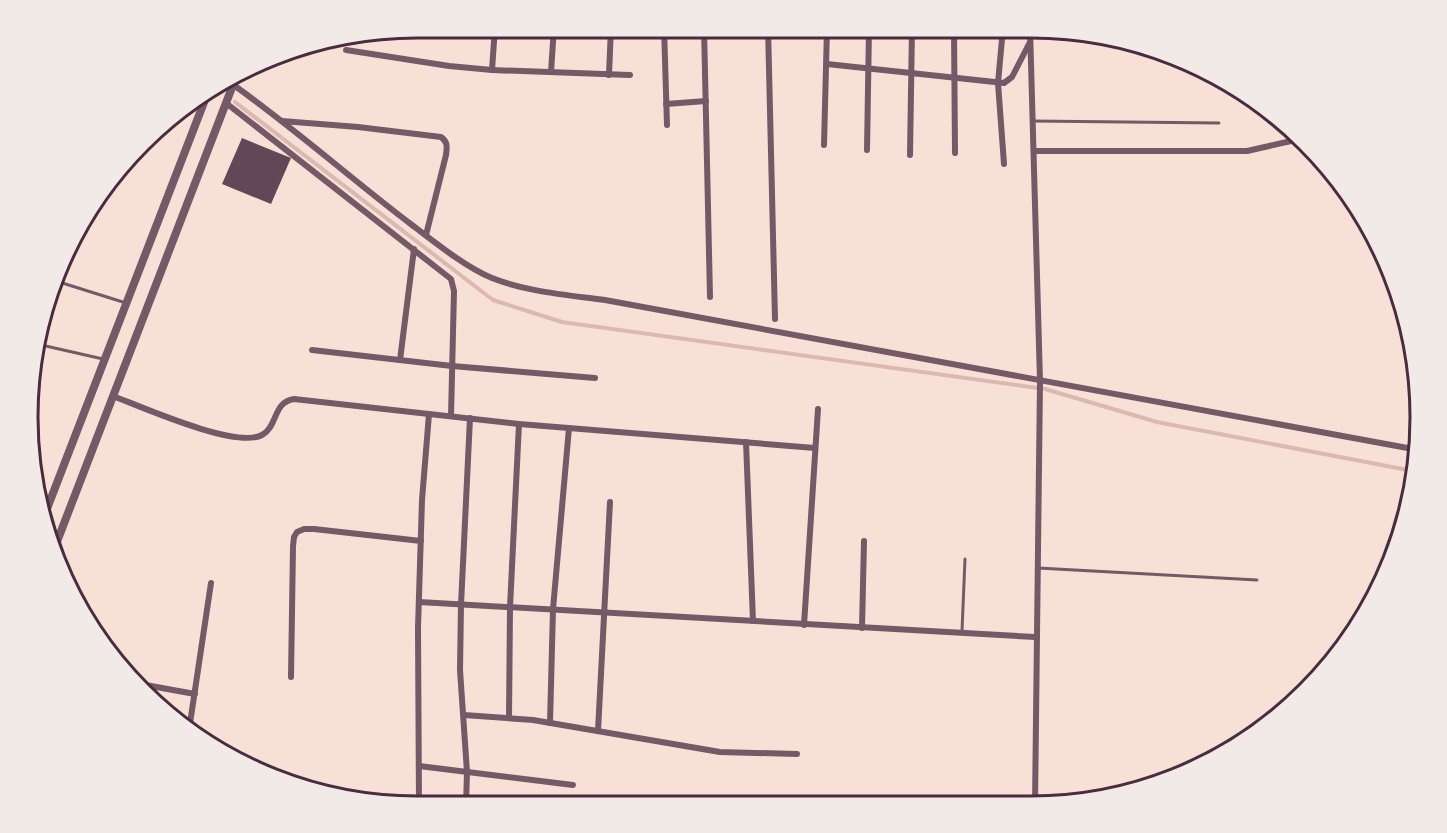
<svg xmlns="http://www.w3.org/2000/svg" width="1447" height="833" viewBox="0 0 1447 833" font-family="'Open Sans',sans-serif">
	<style>
		.lines { fill: none; stroke-linecap: round; stroke-linejoin: round }
		.stream { stroke: #dcb8b0; stroke-width: 4 }
		.building { fill: #644757 }
		.service { stroke: #755966; stroke-width: 3 }
		.minor { stroke: #755966; stroke-width: 6 }
		.tertiary { stroke: #755966; stroke-width: 8 }
		.rim { fill: none; stroke: #4a2c40; stroke-width: 3 }
	</style>
	<rect width="100%" height="100%" fill="#f7e1d7"/>
	<g class="lines">
		<!-- stream -->
		<path class="stream" d="M235,102l258,198 69,22 483,67 112,33 256,49"/>
	</g>
	<!-- building -->
	<path class="building" d="M242,138l49,20 -20,46 -49,-20z"/>
	<g class="lines">
		<!-- service -->
		<g class="service">
			<path d="M1033,121l186,2"/>
			<path d="M56,281l70,22"/>
			<path d="M37,344l66,15"/>
			<path d="M1038,568l219,12"/>
			<path d="M962,631l3,-72"/>
		</g>
		<!-- minor -->
		<g class="minor">
			<path d="M664,27l3,98"/>
			<path d="M704,27l6,270"/>
			<path d="M768,27l7,292"/>
			<path d="M954,28l1,125"/>
			<path d="M1003,28l-5,55 6,81"/>
			<path d="M1030,28l10,353 -5,424"/>
			<path d="M346,50l103,16 43,4 138,5"/>
			<path d="M827,64l177,19 8,-6 18,-35"/>
			<path d="M492,70l3,-43"/>
			<path d="M551,72l3,-45"/>
			<path d="M609,75l2,-48"/>
			<path d="M228,81c64,45 122,97 184,144 22,17 55,43 80,53 35,14 76,17 113,22l808,149"/>
			<path d="M226,103l225,176 3,12 -3,125"/>
			<path d="M666,104l40,-3"/>
			<path d="M282,121l76,6 83,10c7,5 6,10 5,18l-20,80"/>
			<path d="M824,145l3,-117"/>
			<path d="M867,150l2,-122"/>
			<path d="M1034,151h213l44,-10 2,-2"/>
			<path d="M910,155l2,-127"/>
			<path d="M312,350l140,16 143,12"/>
			<path d="M400,360l14,-111"/>
			<path d="M113,396c29,11 123,53 149,39 16,-9 11,-33 32,-36l225,25 296,24"/>
			<path d="M746,442l7,179"/>
			<path d="M419,602l616,35"/>
			<path d="M804,625l14,-216"/>
			<path d="M862,628l2,-87"/>
			<path d="M291,677l2,-131 1,-9 3,-5 7,-3h10l107,12"/>
			<path d="M140,684l55,10"/>
			<path d="M464,715l69,5 187,32 77,2"/>
			<path d="M509,718l1,-111 9,-183"/>
			<path d="M550,723l3,-114 16,-181"/>
			<path d="M189,730l22,-147"/>
			<path d="M598,731l12,-229"/>
			<path d="M419,766l154,19"/>
			<path d="M419,805l-1,-177 4,-128 7,-86"/>
			<path d="M466,805l1,-33 -7,-102 1,-65 9,-187"/>
		</g>
		<!-- tertiary -->
		<g class="tertiary">
			<path d="M43,519l165,-427"/>
			<path d="M53,552l183,-475"/>
		</g>
	</g>
	<!-- crop -->
	<path d="M0 0H1447V833H0ZM417 38H1031A379 379 0 0 1 1410 417V417A379 379 0 0 1 1031 796H417A379 379 0 0 1 38 417V417A379 379 0 0 1 417 38Z" fill="#f1eae7" fill-rule="evenodd"/>
	<path class="rim" d="M417 38H1031A379 379 0 0 1 1410 417V417A379 379 0 0 1 1031 796H417A379 379 0 0 1 38 417V417A379 379 0 0 1 417 38Z"/>
</svg>
